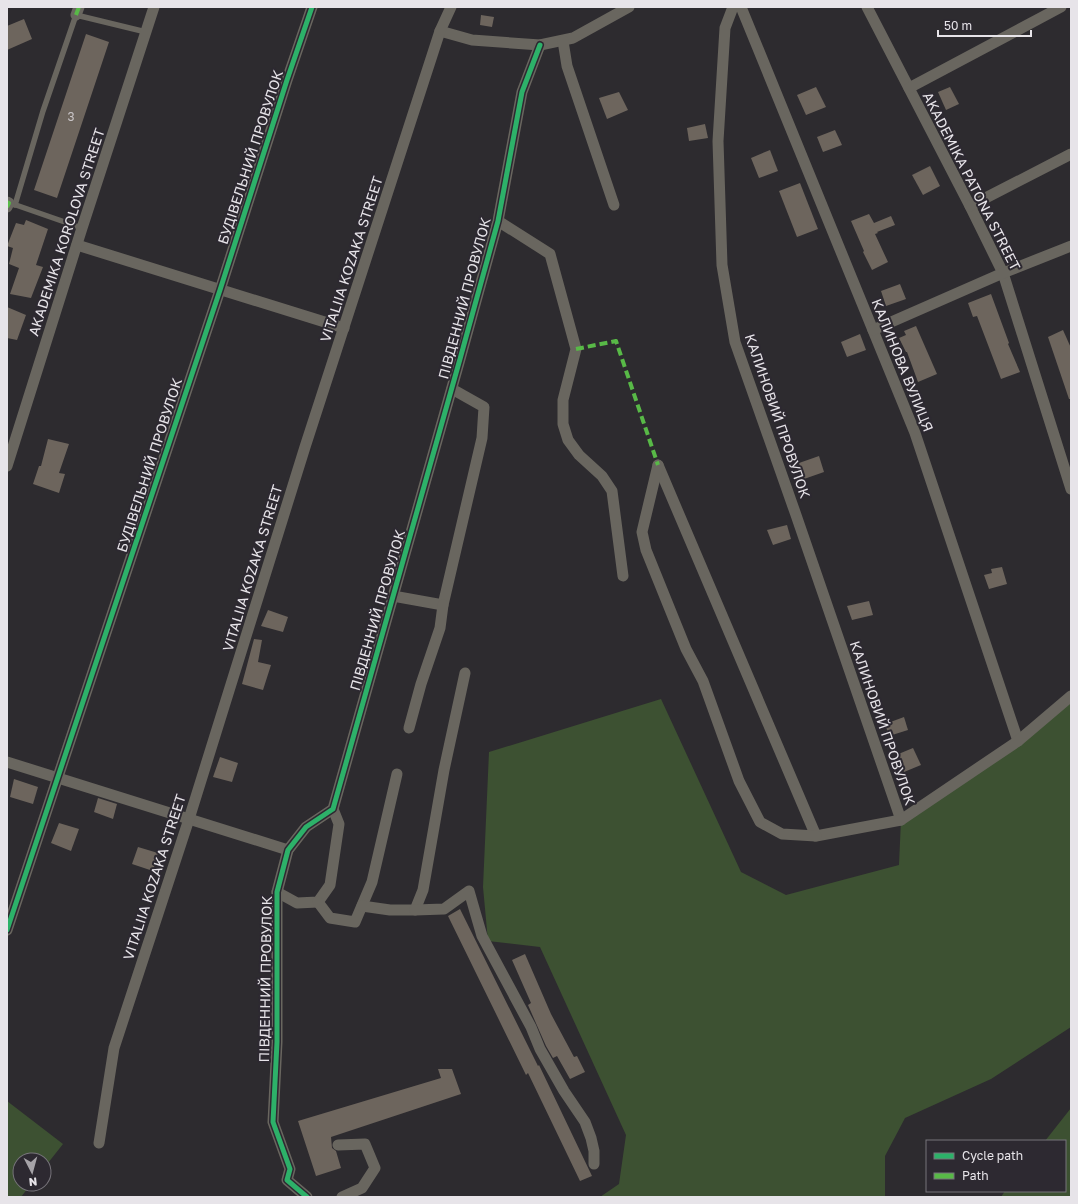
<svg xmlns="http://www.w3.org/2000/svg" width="1078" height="1204" viewBox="0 0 1078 1204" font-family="'Golos Text',sans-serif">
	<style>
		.green { fill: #3d5132 }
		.building { fill: #6d655d }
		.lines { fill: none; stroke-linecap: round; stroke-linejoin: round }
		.service { stroke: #69665f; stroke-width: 5.5 }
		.minor { stroke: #69665f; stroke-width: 11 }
		.quiet { stroke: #58b947; stroke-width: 4; stroke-dasharray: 8 4; stroke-linecap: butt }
		.cycleway-casing { stroke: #2d2931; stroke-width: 8 }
		.cycleway { stroke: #2db169; stroke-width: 5 }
		.labels { text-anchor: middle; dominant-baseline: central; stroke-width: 4; stroke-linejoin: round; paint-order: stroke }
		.number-label { font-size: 12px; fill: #c8c4c6 }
		.street-label { font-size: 14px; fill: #e7e4e9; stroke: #2d2931 }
	</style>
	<rect width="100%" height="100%" fill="#2d2b2f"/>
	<!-- green -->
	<g class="green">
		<path d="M1071,696v331l-80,52 -86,39 -20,38v41h-285l19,-13 7,-49 -86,-188 -52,-6 -5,-54 6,-135 172,-53 80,173 45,23 113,-30 2,-45z"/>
		<path d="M7,1101l56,43 -19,24v-8h-24v24h11l-10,13h-14z"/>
		<path d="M1071,1108v89h-70l4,-6h60v-50h-20z"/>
	</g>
	<!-- building -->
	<g class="building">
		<path d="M481,15l13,2 -2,10 -12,-2z"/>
		<path d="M24,19l8,20 -25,11v-24z"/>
		<path d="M86,34l23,8 -52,156 -23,-8z"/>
		<path d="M816,87l10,20 -20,8 -9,-20z"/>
		<path d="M950,87l9,17 -13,6 -8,-18z"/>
		<path d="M619,92l9,18 -21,9 -8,-21z"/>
		<path d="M705,124l3,14 -19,3 -2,-13z"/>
		<path d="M835,130l7,15 -19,7 -6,-15z"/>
		<path d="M770,150l8,21 -19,7 -8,-20z"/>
		<path d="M930,166l10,20 -17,9 -11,-20z"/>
		<path d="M800,183l18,46 -21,8 -18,-46z"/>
		<path d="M869,214l5,9 17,-7 4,9 -18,7 1,1 -3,1 13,28 -16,8 -9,-18 1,-1 -13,-30z"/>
		<path d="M26,220l22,9 -12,36 7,2 -12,31 -21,-4 9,-26 -10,-4 4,-16 -6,-2 9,-23 8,2z"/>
		<path d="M900,284l6,15 -20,7 -5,-15z"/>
		<path d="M991,294l18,49 -1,1 12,28 -19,7 -24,-63 -4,1 -5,-14z"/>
		<path d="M7,307l19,8 -9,25 -10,-2z"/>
		<path d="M916,326l21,48 -19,8 -11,-30h-1l-7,-14 7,-3 -2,-4z"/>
		<path d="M1063,330l8,18v51h-2l-21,-62z"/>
		<path d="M860,334l6,16 -19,7 -6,-15z"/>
		<path d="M48,439l21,5 -10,29 6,1 -6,19 -26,-9 6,-18h2z"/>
		<path d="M819,456l5,16 -20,7 -5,-16z"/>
		<path d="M787,525l4,14 -18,6 -6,-15z"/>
		<path d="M1002,567l5,17 -18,5 -5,-14 8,-2 -1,-4z"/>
		<path d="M869,601l4,14 -21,5 -5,-14z"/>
		<path d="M268,610l20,7 -5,15 -22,-6z"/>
		<path d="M254,639l8,1 -4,22 13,3 -8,25 -21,-6z"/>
		<path d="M904,717l4,13 -19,6 -4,-12z"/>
		<path d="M913,748l8,17 -17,7 -8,-17z"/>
		<path d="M220,757l18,6 -6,19 -19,-5z"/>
		<path d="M14,779l24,8 -5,17 -23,-7z"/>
		<path d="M98,798l19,6 -4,15 -19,-7z"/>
		<path d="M59,823l20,6 -8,22 -20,-8z"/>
		<path d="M138,847l20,6 -5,18 -21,-7z"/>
		<path d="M460,909l78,157 1,-1 53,111 -12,5 -52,-108 -2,2 -78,-159z"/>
		<path d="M525,954l26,60 23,43 3,-1 8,16 -15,7 -13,-23 -4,2 -7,-12 -18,-41 3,-2 -19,-43z"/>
		<path d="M438,1069h14l9,25 -130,43 1,11 4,3 5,17 -25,8 -18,-55 143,-43z"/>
	</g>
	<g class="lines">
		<!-- service -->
		<g class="service">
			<path d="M13,204l69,24"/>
			<path d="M15,205l28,-94 33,-96 70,17"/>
		</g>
		<!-- minor -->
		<g class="minor">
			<path d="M733,7l-8,21 -7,113 4,124 13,77 61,173 105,305"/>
			<path d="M741,7l174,426 103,308"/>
			<path d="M867,7l103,199 33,67 68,216"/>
			<path d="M76,15l3,-8"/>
			<path d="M440,31l32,9 68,5 33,-7 56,-31"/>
			<path d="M563,41l4,25 47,139"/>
			<path d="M909,88l152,-81"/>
			<path d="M7,202l2,1 -2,4"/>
			<path d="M970,206l101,-52"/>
			<path d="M498,221l52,33 26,95 -13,51v24l5,16 11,15 23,21 10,15 11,85"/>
			<path d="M77,245l267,83"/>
			<path d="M873,330l130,-57 68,-27"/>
			<path d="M658,465l158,371 85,-16 117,-79 53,-45"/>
			<path d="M658,465l-16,67 4,18 40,99 17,32 36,100 21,41 22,12 34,2"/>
			<path d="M7,466l75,-238 72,-221"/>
			<path d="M393,596l50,9 39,-167 2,-31 -32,-18"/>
			<path d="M409,728l12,-44 19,-56 3,-23"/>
			<path d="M7,762l281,88"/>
			<path d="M277,892l20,11 21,-1 12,-17 9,-61 -6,-15"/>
			<path d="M318,902l12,16 25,4 17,-40 25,-108"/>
			<path d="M362,906l28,4h25l8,-20 21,-120 21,-97"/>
			<path d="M415,910l29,-1 25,-18 13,45 49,91 9,22 24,42 21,31 6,16 3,13v13"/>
			<path d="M7,930l213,-640 67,-210 25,-73"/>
			<path d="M99,1143l15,-95 75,-229 116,-372 135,-416 11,-24"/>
			<path d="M338,1145l27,-1 10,24 -13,20 -20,9"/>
			<path d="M307,1197l-20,-17 3,-11 -17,-47 4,-80v-150l11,-42 18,-23 27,-18 127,-450 38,-138 24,-129 18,-47"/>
		</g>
		<!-- quiet -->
		<g class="quiet">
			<path d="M76,15l3,-8"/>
			<path d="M7,202l2,1 -2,4"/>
			<path d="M576,349l40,-8 42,124"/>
		</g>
		<defs>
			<g id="cycleway">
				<path d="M7,930l213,-640 67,-210 25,-73"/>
				<path d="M307,1197l-20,-17 3,-11 -17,-47 4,-80v-150l11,-42 18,-23 27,-18 127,-450 38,-138 24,-129 18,-47"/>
			</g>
		</defs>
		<!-- cycleway casing -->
		<use href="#cycleway" class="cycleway-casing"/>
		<!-- cycleway -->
		<use href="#cycleway" class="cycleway"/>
	</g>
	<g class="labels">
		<!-- number labels -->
		<g class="number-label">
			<text x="71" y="116">3</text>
		</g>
		<!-- street labels -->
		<g class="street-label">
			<text transform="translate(250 157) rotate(-72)">БУДІВЕЛЬНИЙ ПРОВУЛОК</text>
			<text transform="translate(972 181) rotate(63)">AKADEMIKA PATONA STREET</text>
			<text transform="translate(66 232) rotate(-72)">AKADEMIKA KOROLOVA STREET</text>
			<text transform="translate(351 259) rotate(-72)">VITALIIA KOZAKA STREET</text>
			<text transform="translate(464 298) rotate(-75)">ПІВДЕННИЙ ПРОВУЛОК</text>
			<text transform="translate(903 365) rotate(68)">КАЛИНОВА ВУЛИЦЯ</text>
			<text transform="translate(778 416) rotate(71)">КАЛИНОВИЙ ПРОВУЛОК</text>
			<text transform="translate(149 465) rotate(-72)">БУДІВЕЛЬНИЙ ПРОВУЛОК</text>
			<text transform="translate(252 568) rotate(-73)">VITALIIA KOZAKA STREET</text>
			<text transform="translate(377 610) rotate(-74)">ПІВДЕННИЙ ПРОВУЛОК</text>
			<text transform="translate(883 723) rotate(71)">КАЛИНОВИЙ ПРОВУЛОК</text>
			<text transform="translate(154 877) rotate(-72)">VITALIIA KOZAKA STREET</text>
			<text transform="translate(265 979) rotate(-89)">ПІВДЕННИЙ ПРОВУЛОК</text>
		</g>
	</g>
	<!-- border -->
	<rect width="1078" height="1204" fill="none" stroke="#e7e4e9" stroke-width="16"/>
	<!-- legend -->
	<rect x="926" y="1140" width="140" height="52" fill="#2d2931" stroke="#77747b"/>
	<rect x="934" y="1153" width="20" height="6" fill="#2db169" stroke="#77747b"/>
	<text x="962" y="1160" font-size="12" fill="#e7e4e9">Cycle path</text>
	<rect x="934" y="1173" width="20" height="6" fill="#58b947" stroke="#77747b"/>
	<text x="962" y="1180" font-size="12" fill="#e7e4e9">Path</text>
	<!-- north arrow -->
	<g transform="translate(32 1172) rotate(174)"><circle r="19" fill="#2d2931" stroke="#77747b"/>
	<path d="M0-3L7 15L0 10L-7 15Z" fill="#a6a3a8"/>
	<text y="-6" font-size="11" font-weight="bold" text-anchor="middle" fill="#e7e4e9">N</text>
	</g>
	<!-- scale -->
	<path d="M938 30v6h93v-6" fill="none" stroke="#e7e4e9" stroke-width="2"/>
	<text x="944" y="30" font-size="12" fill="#e7e4e9" stroke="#2d2931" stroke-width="3" paint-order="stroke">50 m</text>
</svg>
